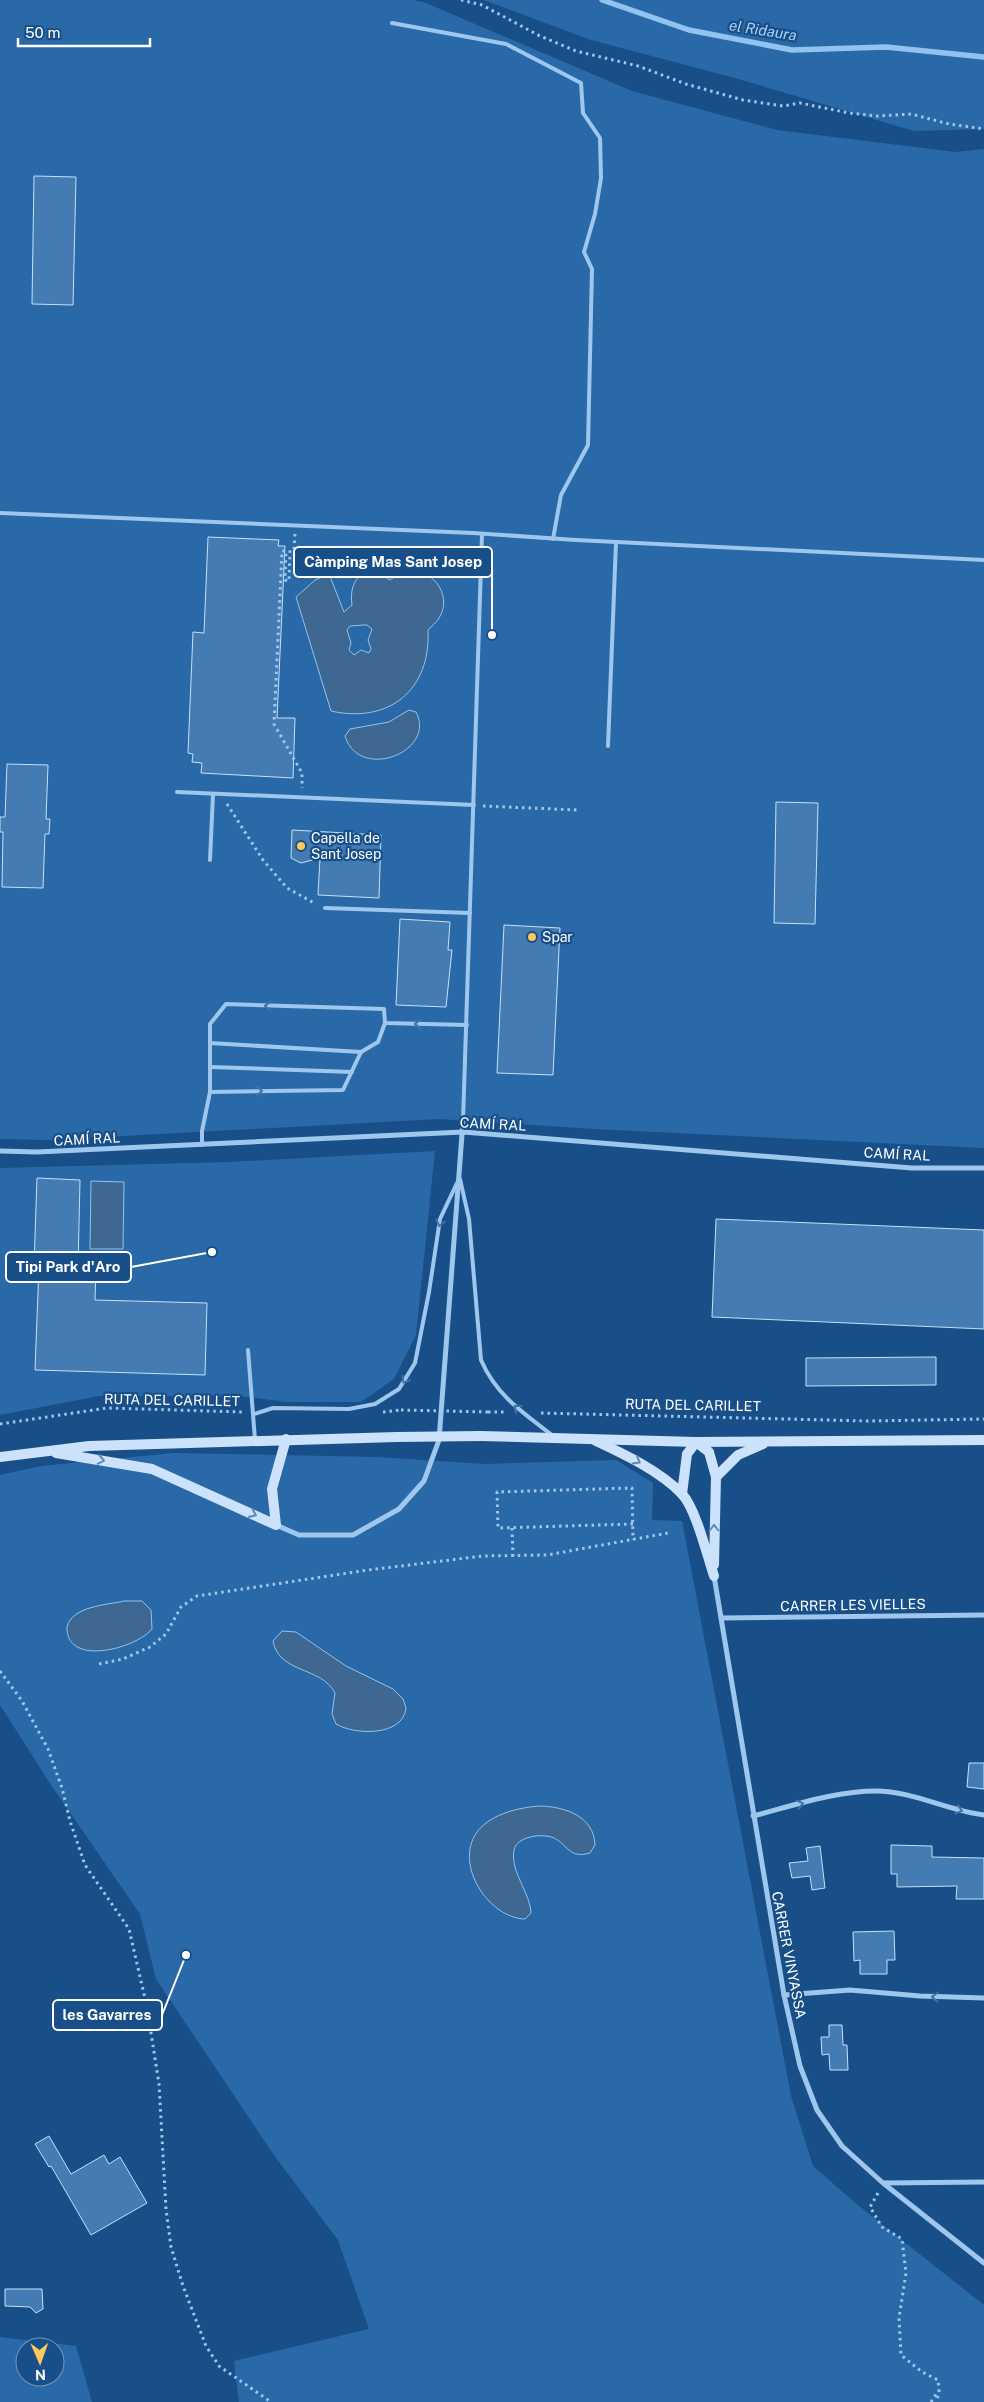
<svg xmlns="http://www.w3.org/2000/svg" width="984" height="2402" viewBox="0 0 984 2402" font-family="'Public Sans',sans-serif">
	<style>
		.green { fill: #2a69a7; fill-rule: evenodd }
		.water { fill: #3e6791; stroke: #92c3f0; fill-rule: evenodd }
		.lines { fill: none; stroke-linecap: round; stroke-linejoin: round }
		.stream { stroke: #92c3f0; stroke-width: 5.5 }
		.building { fill: #447bb3; stroke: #c5e0fa }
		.path { stroke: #9fc7ee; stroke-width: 3; stroke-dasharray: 2.5 4; stroke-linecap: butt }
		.lane { stroke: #9fc7ee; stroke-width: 4 }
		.street { stroke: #9fc7ee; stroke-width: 5 }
		.secondary { stroke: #cce2fa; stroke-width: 10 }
		.path-bridge { stroke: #9fc7ee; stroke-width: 3; stroke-dasharray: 2.5 4; stroke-linecap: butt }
		.secondary-bridge { stroke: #cce2fa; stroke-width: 10 }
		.oneway { stroke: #4073a7 }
		.oneway2 { stroke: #608ab6 }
		.poi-dot { fill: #ffc85c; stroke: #184f88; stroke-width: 2 }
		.labels { text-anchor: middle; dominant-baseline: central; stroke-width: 4.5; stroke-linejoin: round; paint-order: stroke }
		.poi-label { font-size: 14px; fill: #fff; stroke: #184f88; text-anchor: start }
		.street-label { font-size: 14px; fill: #fff; stroke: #184f88 }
		.water-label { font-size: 15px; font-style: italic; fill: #abd1f5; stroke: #184f88 }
		.leader { fill: none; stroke: #fff; stroke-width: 2 }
		.callout-dot { fill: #fff; stroke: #184f88; stroke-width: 2 }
		.callout { fill: #184f88; stroke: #fff; stroke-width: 2 }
		.callout-label { font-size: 15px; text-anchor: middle; font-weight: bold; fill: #fff }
	</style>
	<rect width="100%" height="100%" fill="#184f88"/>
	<!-- green -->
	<g class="green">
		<path d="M0,0h414l12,3 206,88 145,39 178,22 29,-3v999l-390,-19 -155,-10 -390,21 -49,-1z"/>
		<path d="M484,0h500v129l-70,2 -179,-53 -144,-38z"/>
		<path d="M435,1151l-19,184 -22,44 -33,23h-75l-46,-6h-141l-99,19v-247l229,-6z"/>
		<path d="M174,1453l203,4 108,7 131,-4 37,23 -1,37 30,1 109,575 22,70 46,40 125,99v97h-745l-5,-41 135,-32 -31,-89 -62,-82 -120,-179 -16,-65 -87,-126 -53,-83v-230l41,-9z"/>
		<path d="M0,2337l76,9 16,56h-92zM25,2347h30v30h-30z"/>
	</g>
	<!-- water -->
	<g class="water">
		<path d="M413,572c23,-1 39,26 26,46 -3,5 -7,8 -11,12 3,60 -39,94 -97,81l-35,-114 19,-17 14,-6 15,38 8,-7c-4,-28 14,-42 38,-25l9,-6zM364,625h3l5,4 -4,11 3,9 -2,4 -8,-3 -7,5 -5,-5 2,-7 -4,-13 3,-4z"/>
		<path d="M409,710l7,2c21,40 -57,70 -71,24l5,-7 39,-7z"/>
		<path d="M91,1181l33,1 -1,67h-33z"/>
		<path d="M124,1601h18l9,9 1,19c-15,19 -86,39 -85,-2 5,-21 40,-22 57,-26z"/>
		<path d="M282,1631l14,1 50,34 47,23 10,10 3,9c-3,29 -52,27 -70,16l-4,-10 3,-21c-14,-27 -56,-19 -62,-52z"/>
		<path d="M541,1806c24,1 53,10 54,39l-5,8c-21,6 -22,-8 -36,-15 -12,-5 -37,-2 -40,12 -4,22 16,42 17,63l-6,6c-35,-1 -68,-50 -51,-82 11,-22 45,-30 67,-31z"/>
	</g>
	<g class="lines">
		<!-- stream -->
		<path class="stream" d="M602,0l87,30 103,20 94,-3 98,10"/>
	</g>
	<!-- building -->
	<g class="building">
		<path d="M34,176l42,1 -3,128 -41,-1z"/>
		<path d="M208,537l71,3 -1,6h7l-8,172h18l-2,60 -92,-5 1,-10 -10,-1 1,-8 -5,-1 5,-121 11,1z"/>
		<path d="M7,764l41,1 -2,54h4l-1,15h-4l-2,54 -41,-1 1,-55h-3v-15h5z"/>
		<path d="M776,802l42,1 -3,121 -41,-1z"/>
		<path d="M292,830l89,5 -2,63 -61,-3 2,-37 -19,5 -10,-5z"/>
		<path d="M400,919l50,3 -2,28h4l-6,57 -50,-2z"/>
		<path d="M504,925l56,3 -7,147 -56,-2z"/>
		<path d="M37,1178l43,2 -2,88h18l-1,32 112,3 -2,72 -170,-5 4,-103 -5,-1z"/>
		<path d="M716,1219l268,11v99l-272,-12z"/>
		<path d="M936,1357v28l-130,1v-28z"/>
		<path d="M969,1763h15v26l-17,-2z"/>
		<path d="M891,1845l41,1v11l52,1v41h-28l1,-13 -60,1v-13h-6z"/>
		<path d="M820,1846l5,42 -13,2 -2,-14 -18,2 -3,-15 19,-2 -2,-13z"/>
		<path d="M894,1931l1,29h-8v14h-27v-14l-6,1 -1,-29z"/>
		<path d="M829,2025h13l1,20h4l1,25h-18l-1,-16 -7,1 -1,-18h8z"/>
		<path d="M49,2136l22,38 33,-19 5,9 11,-7 27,46 -56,32 -40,-69 -2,1 -14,-23z"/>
		<path d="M5,2289h37l1,20 -7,4 -6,-6 -25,-1z"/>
	</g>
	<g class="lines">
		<!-- path -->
		<g class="path">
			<path d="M461,0l21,5 58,31 36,15 62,15 48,18 57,16 40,6 17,-3 49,10 28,3 34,-2 38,10 35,5"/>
			<path d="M295,534l-1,15 -4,1 -1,31 -4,-1 1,-29h-4l-8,173 28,49v15"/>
			<path d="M227,804l36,56 24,28 29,16"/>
			<path d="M483,806l94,4"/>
			<path d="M383,1412l18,-2"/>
			<path d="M488,1412h19"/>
			<path d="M541,1413l326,8 117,-2"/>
			<path d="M0,1424l107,-16 136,4"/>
			<path d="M633,1524l-135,4 -1,-36 135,-4 1,52"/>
			<path d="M512,1528l1,28"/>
			<path d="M99,1664l24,-5 27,-12 16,-13 15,-27 16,-11 171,-26 115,-14 64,-1 121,-22"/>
			<path d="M0,1671l22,30 26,48 14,39 8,33 15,44 44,64 18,78 12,77 7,125 5,38 12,39 23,60 13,20 52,36"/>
			<path d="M878,2193l-8,14 12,20 20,12 4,34 -7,45 2,37 21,17 16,8 1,11 -2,11"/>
			<path d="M931,2402l6,-9"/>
		</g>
		<!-- lane -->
		<g class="lane">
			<path d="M392,23l114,21 75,39 2,30 17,25 1,40 -6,36 -11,38 8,17 -4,176 -27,50 -8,44"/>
			<path d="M0,513l473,20 103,7 408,20"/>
			<path d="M608,746l8,-204"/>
			<path d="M177,792l297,13"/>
			<path d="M210,860l3,-66"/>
			<path d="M325,908l145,5"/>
			<path d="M210,1043l151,9"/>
			<path d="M210,1067l142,5"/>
			<path d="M210,1092l133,-2 18,-38 17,-10 7,-19"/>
			<path d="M463,1121l19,-587"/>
			<path d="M202,1145v-14l8,-39v-68l16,-20 158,5 1,14 82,2"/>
			<path d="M460,1179l9,40 12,141c15,35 42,53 71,75"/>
			<path d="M248,1350l7,90"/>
			<path d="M254,1414l19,-6 76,1 26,-5 24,-15 16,-26 14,-71 11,-73 17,-36"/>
		</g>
		<!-- street -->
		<g class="street">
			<path d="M0,1151l37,1 426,-20 449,36h72"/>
			<path d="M276,1525l23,10h54l46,-26 25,-28 15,-41 24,-319"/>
			<path d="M714,1576l70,419 16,71 17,44 25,36 41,37 101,80"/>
			<path d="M722,1618l262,-3"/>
			<path d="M753,1816c39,-10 82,-25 123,-25 37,0 72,20 108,24"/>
			<path d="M784,1995l66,-5 70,6 64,2"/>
			<path d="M884,2183l100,-1"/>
		</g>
		<!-- secondary -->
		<g class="secondary">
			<path d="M481,1436l215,6 288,-2"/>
			<path d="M596,1441c28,13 64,30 86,53 14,15 25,61 32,82"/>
			<path d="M56,1453l96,16 124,56 -4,-36 14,-50"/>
			<path d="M0,1457l89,-11 308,-9"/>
			<path d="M682,1494l5,-40 9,-12 13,10 7,25"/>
			<path d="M714,1565l2,-88 22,-22 25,-11"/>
		</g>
		<!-- path-bridge -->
		<path class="path-bridge" d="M401,1410l87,2"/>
		<!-- secondary-bridge -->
		<path class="secondary-bridge" d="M397,1437l84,-1"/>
	</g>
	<!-- one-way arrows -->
	<defs><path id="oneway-chevron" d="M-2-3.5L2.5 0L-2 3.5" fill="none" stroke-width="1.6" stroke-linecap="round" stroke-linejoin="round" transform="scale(1.25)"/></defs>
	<g class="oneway">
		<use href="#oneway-chevron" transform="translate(268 1006) rotate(-178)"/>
		<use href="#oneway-chevron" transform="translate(418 1024) rotate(-178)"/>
		<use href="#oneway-chevron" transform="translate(259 1091) rotate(-1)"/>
		<use href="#oneway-chevron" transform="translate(440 1223) rotate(103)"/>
		<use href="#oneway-chevron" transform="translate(405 1380) rotate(122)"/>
		<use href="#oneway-chevron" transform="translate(517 1408) rotate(-142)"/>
		<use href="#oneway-chevron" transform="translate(800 1804) rotate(-13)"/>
		<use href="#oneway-chevron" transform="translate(959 1810) rotate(17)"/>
		<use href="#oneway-chevron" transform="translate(935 1997) rotate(-178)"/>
	</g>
	<g class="oneway2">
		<use href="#oneway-chevron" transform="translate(101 1460) rotate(11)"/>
		<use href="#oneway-chevron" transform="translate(637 1461) rotate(30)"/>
		<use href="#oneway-chevron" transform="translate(253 1514) rotate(24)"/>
		<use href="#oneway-chevron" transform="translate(714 1528) rotate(-90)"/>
	</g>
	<!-- markers -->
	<g class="poi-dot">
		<circle cx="301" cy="846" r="5"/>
		<circle cx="532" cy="937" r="5"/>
	</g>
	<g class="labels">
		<!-- poi labels -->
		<g class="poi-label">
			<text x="311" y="838">Capella de<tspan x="311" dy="16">Sant Josep</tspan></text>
			<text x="542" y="937">Spar</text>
		</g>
		<!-- street labels -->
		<g class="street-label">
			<text transform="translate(493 1124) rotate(3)">CAMÍ RAL</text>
			<text transform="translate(87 1139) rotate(-3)">CAMÍ RAL</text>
			<text transform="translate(897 1154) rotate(3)">CAMÍ RAL</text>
			<text transform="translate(172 1400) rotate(1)">RUTA DEL CARILLET</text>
			<text transform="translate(693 1405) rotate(1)">RUTA DEL CARILLET</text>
			<text transform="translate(853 1605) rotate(-1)">CARRER LES VIELLES</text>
			<text transform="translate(789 1955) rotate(79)">CARRER VINYASSA</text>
		</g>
		<!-- water labels -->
		<g class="water-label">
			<text transform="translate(763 30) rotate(9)">el Ridaura</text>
		</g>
	</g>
	<!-- callouts -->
	<path class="leader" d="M492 635L492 562M212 1252L131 1267M186 1955L162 2015"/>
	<g class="callout-dot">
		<circle cx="492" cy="635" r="5"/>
		<circle cx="212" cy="1252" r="5"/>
		<circle cx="186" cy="1955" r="5"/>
	</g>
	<g class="callout">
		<rect x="294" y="547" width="198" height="30" rx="5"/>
		<rect x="6" y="1252" width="125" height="30" rx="5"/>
		<rect x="53" y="2000" width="109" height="30" rx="5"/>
	</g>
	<g class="callout-label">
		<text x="393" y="567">Càmping Mas Sant Josep</text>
		<text x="68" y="1272">Tipi Park d'Aro</text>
		<text x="107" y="2020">les Gavarres</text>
	</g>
	<!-- north arrow -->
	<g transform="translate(40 2362) rotate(178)"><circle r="24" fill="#184f88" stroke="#7495b8"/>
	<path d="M0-4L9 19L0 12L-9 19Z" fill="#ffc85c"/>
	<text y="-8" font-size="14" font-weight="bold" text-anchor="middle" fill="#ffffff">N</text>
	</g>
	<!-- scale -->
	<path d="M18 38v8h132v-8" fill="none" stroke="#ffffff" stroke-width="2.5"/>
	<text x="25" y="38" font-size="15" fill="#ffffff" stroke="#184f88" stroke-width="4" paint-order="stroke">50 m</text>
</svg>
